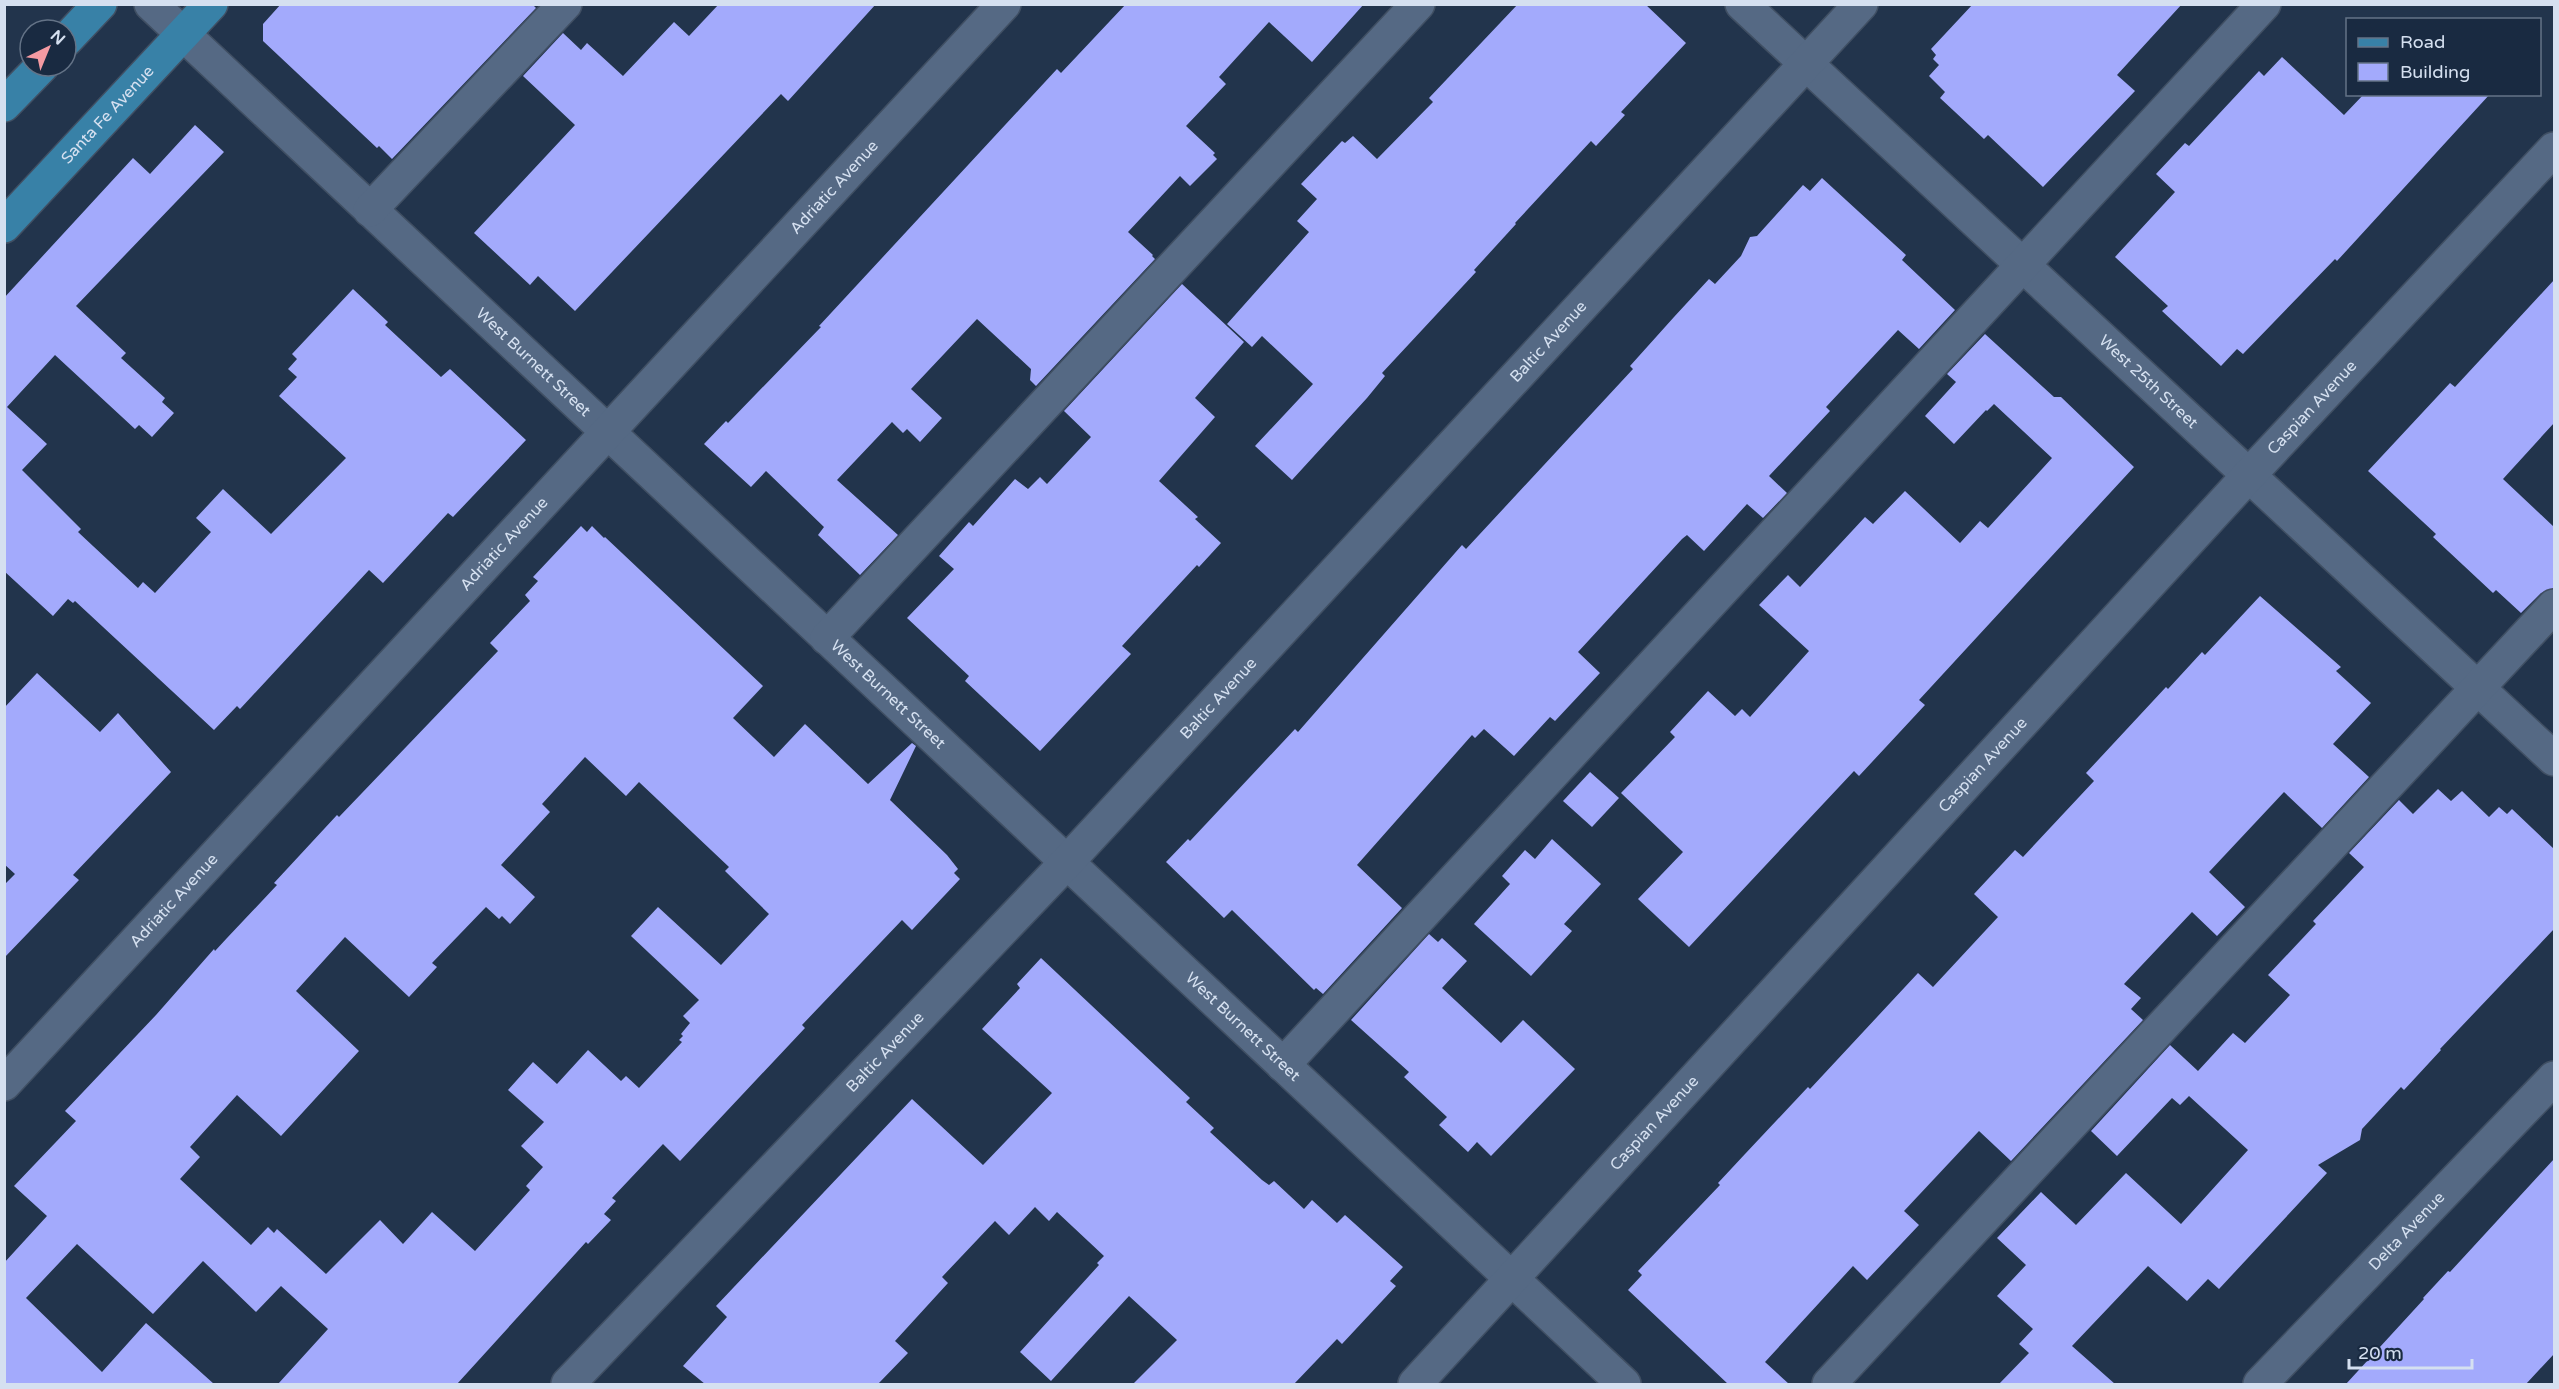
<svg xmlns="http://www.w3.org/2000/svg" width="2559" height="1389" viewBox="0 0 2559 1389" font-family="'Varela Round',sans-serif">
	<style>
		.building { fill: #a3aafc; fill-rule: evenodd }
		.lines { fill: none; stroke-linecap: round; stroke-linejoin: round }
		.minor-casing { stroke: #404f63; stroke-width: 36 }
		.major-casing { stroke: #404f63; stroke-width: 36 }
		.minor { stroke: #556984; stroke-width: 33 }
		.major { stroke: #3881a7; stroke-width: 33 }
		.labels { text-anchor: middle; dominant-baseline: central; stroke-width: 6; stroke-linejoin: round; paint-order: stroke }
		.street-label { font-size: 16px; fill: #d5e0f0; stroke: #192a41 }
	</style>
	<rect width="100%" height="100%" fill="#22344c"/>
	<!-- building -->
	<g class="building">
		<path d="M281,4h251l4,4 -144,151 -13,-13 -2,2 -114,-107v-17z"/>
		<path d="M719,4h157l-88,97 -7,-7 -206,217 -37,-35 -8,9 -56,-52 101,-108 -52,-49 40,-43 18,17 6,-7 36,33 51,-54 15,14z"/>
		<path d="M1126,4h238l-52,58 -43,-40 -50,55 7,7 -40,42 29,27 -2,2 4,4 -27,27 -10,-10 -52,56 25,23 -1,1 3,3 -119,127 -6,-6 1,-11 -54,-50 -66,70 31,29 -22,24 -13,-13 -4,4 -11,-11 -55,58 61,55 -38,40 -42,-40 6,-8 -58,-56 -15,16 -47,-43 22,-23 2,2 93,-96 -2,-1 238,-257 4,4z"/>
		<path d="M1518,4h127l41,39 -65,69 4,3 -29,31 -5,-5 -76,82 1,1 -42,46 2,2 -94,101 3,3 -18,22 -75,82 -37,-34 58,-62 -51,-48 -10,11 -25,-23 82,-92 -12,-11 20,-22 -16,-15 41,-43 3,2 8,-7 24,23 56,-57 -4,-4z"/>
		<path d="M1973,4h209l-65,71 18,16 -92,96 -55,-52 -4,4 -44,-41 5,-6 -16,-16 10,-11 -6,-6 3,-4 -5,-6z"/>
		<path d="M2282,57l62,58 20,-21h126l-153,167 -2,-2 -92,95 -6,-5 -16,17 -59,-55 6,-5 -53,-49 60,-65 -19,-18 29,-31 4,3 70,-75 5,5z"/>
		<path d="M195,125l29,27 -148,154 50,47 -5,5 44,40 -3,4 12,11 -22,24 -13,-12 -4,4 -80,-74 -48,52 40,37 -25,26 59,59 -3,3 60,56 5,-6 12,11 56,-61 -15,-14 27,-29 48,45 75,-76 -67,-62 18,-19 -9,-8 9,-10 -5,-5 61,-65 35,33 -3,3 56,52 9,-8 76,71 -73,77 -5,-4 -65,70 -14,-13 -129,139 -3,-3 -23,24 -139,-129 -2,2 -5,-4 -15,17 -49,-45v-273l129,-140 17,16z"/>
		<path d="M1822,178l84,77 -4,5 53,50 -36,39 -21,-19 -72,77 4,4 -61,65 18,17 -24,25 -16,-14 -43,47 -17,-16 -5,4 -104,113 22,21 -45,48 -5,-4 -36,39 -30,-27 -9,9 -3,-3 -115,130 45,43 -79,86 -7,-6 -2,2 -82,-80 -8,8 -58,-56 22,-23 2,2 105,-112 3,3 164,-187 4,4 167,-180 -3,-3 44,-49 35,-38 6,5 26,-28 9,-19 7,-1 46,-51 7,6z"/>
		<path d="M2554,280v143l-51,56 51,48v61l-13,5 -20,20 -25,-23 -3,3 -60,-56 3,-3 -68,-63 82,-88 5,4z"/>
		<path d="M1182,284l62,58 -49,56 20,19 -56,64 39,36 -3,2 26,24 -22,24 -2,-2 -75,81 9,8 -91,97 -75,-70 4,-5 -62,-58 47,-49 -15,-13 30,-34 4,4 42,-47 13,10 12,-12 7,7 44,-47 -27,-26z"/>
		<path d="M1985,334l69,63h7l73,70 -215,233 6,5 -66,71 -5,-5 -165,176 -51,-48 45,-47 -62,-59 54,-56 -5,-5 38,-41 27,25 7,-7 8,8 59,-66 -50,-46 29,-30 12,12 65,-70 8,7 32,-33 55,52 20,-22 8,7 64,-70 -58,-54 -7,7 -1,-1 -32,34 -29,-28 31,-34 -9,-8z"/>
		<path d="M581,526l6,6 5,-6 12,12 1,-1 158,149 -30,32 41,39 31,-33 63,60 44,-41 4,3 -26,54 57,55 11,14 -4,4 6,6 -48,51 -10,-10 -100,105 3,3 -125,133 -17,-17 -51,54 4,3 -12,13 7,6 -23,24 -2,-2 -129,142h-179l50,-55 -47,-43 -25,26 -53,-51 -50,53 -76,-70 -51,54 76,74 44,-49 68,61h-210v-121l43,-47 -33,-30 62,-65 -11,-10 91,-96 58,-66 1,2 12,-13 50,-53 -3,-2 63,-68 2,2 159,-166 -8,-8 40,-42 -5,-6 13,-14 -5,-4zM585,757l41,39 13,-14 90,85 -4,4 44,43 -48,51 -63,-58 -27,29 68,64 -16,16 7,7 -9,11 2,2 -4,4 3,2 -43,46 -13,-12 -5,5 -33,-31 -31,34 -24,-22 -25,28 36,32 -23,24 22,21 -17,19 4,4 -55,61 -43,-39 -29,32 -23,-24 -54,54 -49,-45 -3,4 -6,-6 -17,18 -71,-66 20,-22 -10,-10 47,-52 44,41 78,-85 -63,-60 49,-54 64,60 28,-30 -5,-4 54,-56 13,12 3,-3 8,8 25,-27 -34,-32 49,-53 -8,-8z"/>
		<path d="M2260,596l81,71 -5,4 35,32 -38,41 36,33 -47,51 -38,-36 -75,80 36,35 -28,29 -25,-24 -68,72 17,14 -10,11 12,11 -132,141 -32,-30 -75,80 15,14 -52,55 -14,-14 -88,96 24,22h-61l-100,-94 14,-15 -4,-4 82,-86 -2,-2 27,-29 63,-67 2,2 108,-116 15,14 65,-70 -24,-23 41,-44 8,7 71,-76 -8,-8 80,-86 2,2 34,-37 3,3z"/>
		<path d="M37,673l63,59 18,-19 53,59 -98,103 6,5 -75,78v-73l11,-11 -11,-10v-156z"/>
		<path d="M1590,772l29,26 -27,29 -29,-26z"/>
		<path d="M2438,789l13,12 11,-10 27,26 10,-10 8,7 5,-5 42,40v80l-114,120 1,1 -37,40 -3,-3 -39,42 -2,11 -42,25 9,8 -108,116 -11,-10 -21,22 -39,-35 -76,80 43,38h-116l30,-31 -10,-9 14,-15 -36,-33 29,-31 -29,-27 44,-46 35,33 50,-52 55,51 67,-74 -59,-54 -9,9 -8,-7 -55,58 -26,-25 79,-86 28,26 35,-38 12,10 45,-48 -22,-20 48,-51 -3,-3 51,-54 -15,-14 50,-53 14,14z"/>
		<path d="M1552,839l49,45 -37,40 8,7 -41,45 -57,-52 36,-40 -8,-8 23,-26 10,9z"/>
		<path d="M1429,934l9,8 4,-4 25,23 -25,27 59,55 22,-23 52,49 -84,87 -14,-14 -9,10 -29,-27 8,-8 -43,-40 5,-5 -58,-52z"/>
		<path d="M1041,958l149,140 -4,4 28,26 -4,4 52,48 7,5 5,-4 30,28 8,-9 25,23 8,-8 58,52 -13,14 6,5 -54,58 -5,-5 -43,45h-161l44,-44 -48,-44 -78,85 -31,-29 79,-87 -2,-2 7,-7 -47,-44 -8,9 -14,-14 -26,28 -14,-14 -53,56 6,6 -53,58 13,12 -30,31h-173l-22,-18 44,-49 -11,-11 196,-207 71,66 69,-72 -70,-64 38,-41 -3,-4z"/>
		<path d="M2554,1159v195l-28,30h-180l78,-85 -1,-1 25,-27 2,1z"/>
	</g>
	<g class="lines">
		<defs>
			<g id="minor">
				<path id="s1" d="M151,4l1473,1380"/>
				<path id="s2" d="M1742,4l812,755"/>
				<path d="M370,210l195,-206"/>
				<path d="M827,638l591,-634"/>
				<path d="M1283,1065l981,-1061"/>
				<path id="s3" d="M4,1084l1000,-1080"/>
				<path id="s4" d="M568,1384l499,-522 794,-858"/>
				<path id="s5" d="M1415,1384l834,-909 305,-326"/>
				<path d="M1829,1384l725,-778"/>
				<path id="s6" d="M2260,1384l294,-306"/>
			</g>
			<g id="major">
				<path d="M66,40l34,-36"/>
				<path d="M4,105l38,-39"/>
				<path id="s7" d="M4,226l207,-222"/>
			</g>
		</defs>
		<!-- minor casing -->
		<use href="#minor" class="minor-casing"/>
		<!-- major casing -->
		<use href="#major" class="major-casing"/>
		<!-- minor -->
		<use href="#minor" class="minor"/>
		<!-- major -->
		<use href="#major" class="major"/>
	</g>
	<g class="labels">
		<!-- street labels -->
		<g class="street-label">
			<text stroke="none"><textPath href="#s7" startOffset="152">Santa Fe Avenue</textPath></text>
			<text stroke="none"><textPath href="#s3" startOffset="1222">Adriatic Avenue</textPath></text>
			<text stroke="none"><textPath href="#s4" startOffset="1431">Baltic Avenue</textPath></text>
			<text stroke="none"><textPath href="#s1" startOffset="524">West Burnett Street</textPath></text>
			<text stroke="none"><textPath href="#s2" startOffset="555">West 25th Street</textPath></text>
			<text stroke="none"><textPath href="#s5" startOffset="1326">Caspian Avenue</textPath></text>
			<text stroke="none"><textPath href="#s3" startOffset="736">Adriatic Avenue</textPath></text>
			<text stroke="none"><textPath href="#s1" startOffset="1010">West Burnett Street</textPath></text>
			<text stroke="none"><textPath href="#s4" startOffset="945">Baltic Avenue</textPath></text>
			<text stroke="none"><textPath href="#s5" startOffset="840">Caspian Avenue</textPath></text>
			<text stroke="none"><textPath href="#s3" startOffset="250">Adriatic Avenue</textPath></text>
			<text stroke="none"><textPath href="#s1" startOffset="1496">West Burnett Street</textPath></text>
			<text stroke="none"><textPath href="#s4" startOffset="459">Baltic Avenue</textPath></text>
			<text stroke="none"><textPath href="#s5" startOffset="354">Caspian Avenue</textPath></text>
			<text stroke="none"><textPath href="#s6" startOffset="212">Delta Avenue</textPath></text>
		</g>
	</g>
	<!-- border -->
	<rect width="2559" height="1389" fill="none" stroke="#d5e0f0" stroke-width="12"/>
	<!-- legend -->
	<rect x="2346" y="18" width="195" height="78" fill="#192a41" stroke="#647387" stroke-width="1.5"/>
	<rect x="2358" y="38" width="30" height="9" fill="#3881a7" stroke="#647387" stroke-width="1.5"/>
	<text x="2400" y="48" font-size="18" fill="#d5e0f0">Road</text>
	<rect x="2358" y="63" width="30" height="18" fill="#a3aafc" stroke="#647387" stroke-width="1.5"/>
	<text x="2400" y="78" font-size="18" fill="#d5e0f0">Building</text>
	<!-- north arrow -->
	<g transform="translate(48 48) rotate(43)"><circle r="28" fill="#192a41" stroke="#647387" stroke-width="1.5"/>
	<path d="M0-4.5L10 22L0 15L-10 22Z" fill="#f49aa2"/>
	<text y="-9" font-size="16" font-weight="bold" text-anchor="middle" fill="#d5e0f0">N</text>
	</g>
	<!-- scale -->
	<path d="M2349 1359v9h123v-9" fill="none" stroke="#d5e0f0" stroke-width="3"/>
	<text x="2358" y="1359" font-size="18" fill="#d5e0f0" stroke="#192a41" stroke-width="4.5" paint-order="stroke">20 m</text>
</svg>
